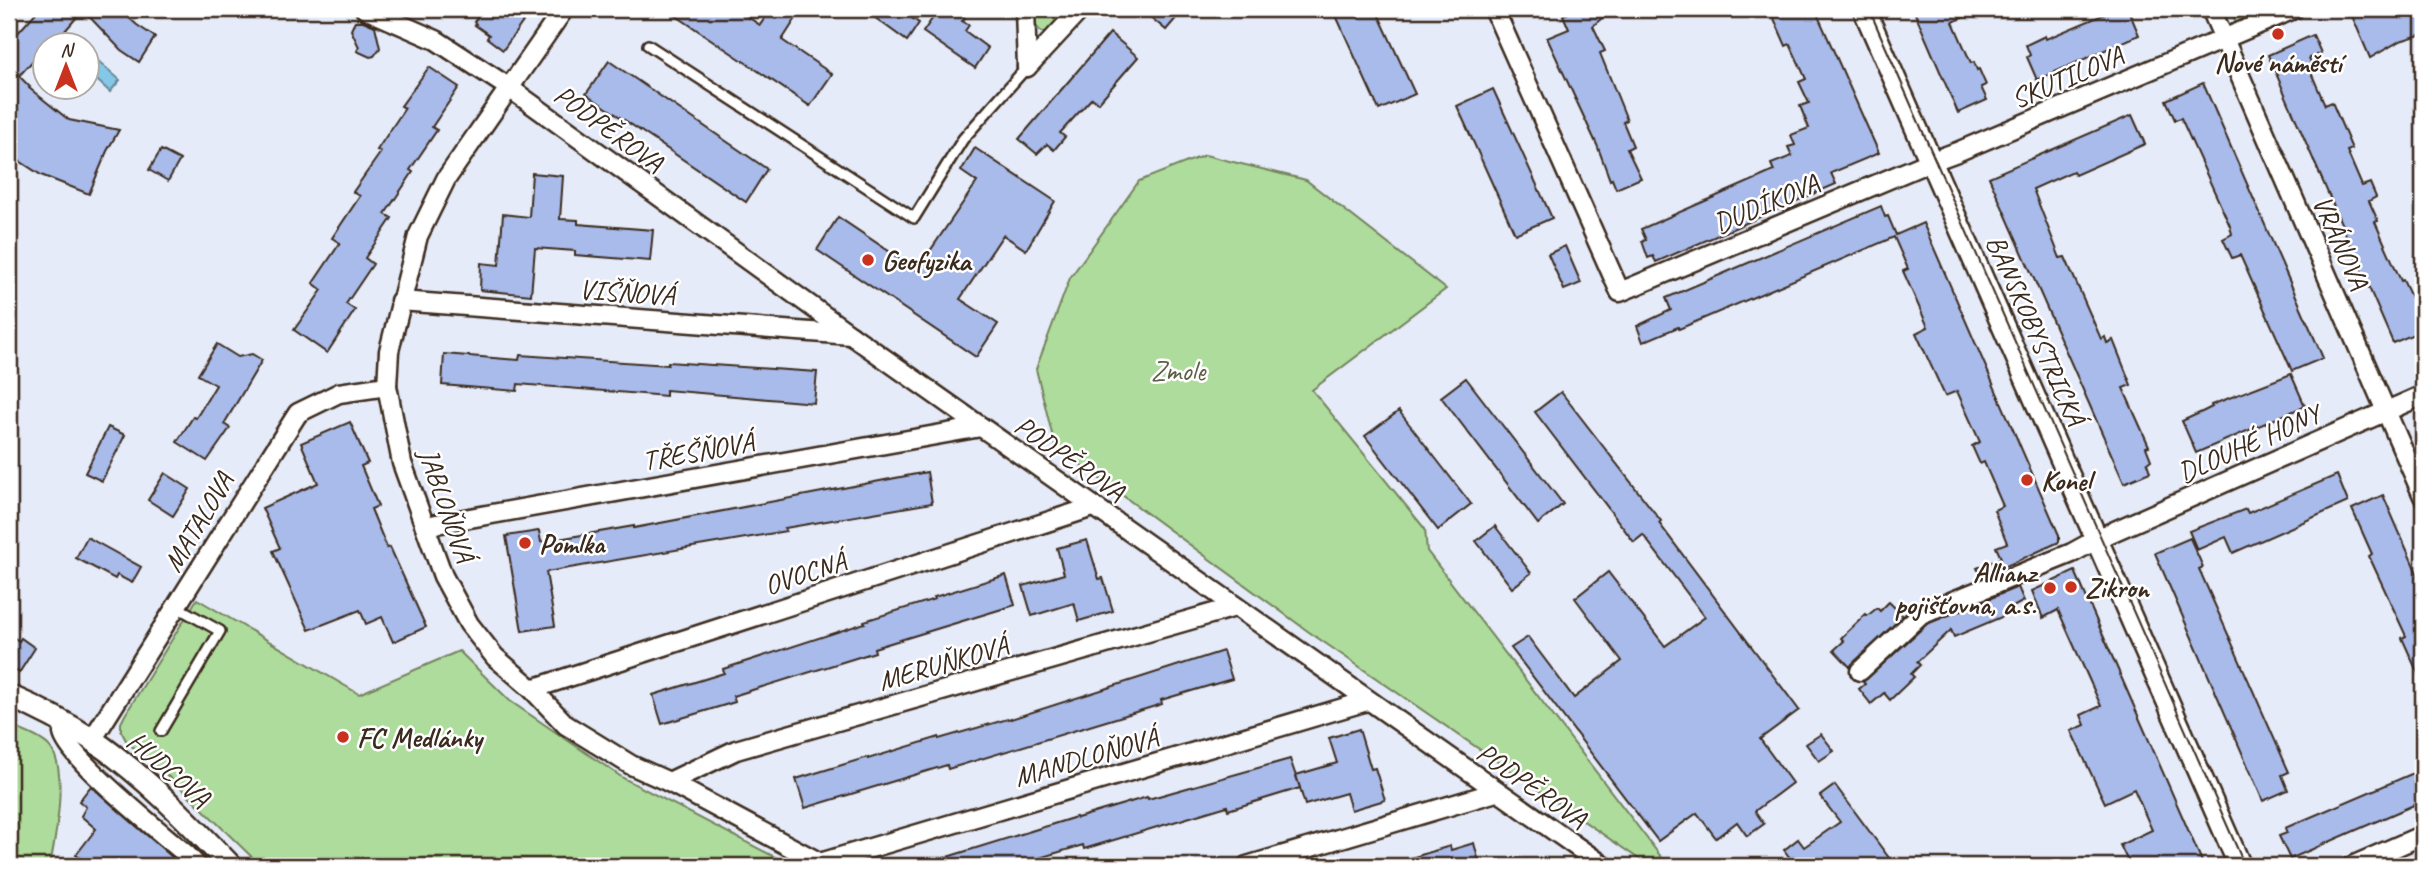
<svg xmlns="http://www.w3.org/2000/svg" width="2432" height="875" viewBox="0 0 2432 875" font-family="Caveat,sans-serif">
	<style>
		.green { fill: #aedc9c; stroke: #74835d; stroke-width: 2 }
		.water { fill: #85c7e6; stroke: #678896; stroke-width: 2 }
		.building { fill: #a8bbea; stroke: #3b2a1e; stroke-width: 2 }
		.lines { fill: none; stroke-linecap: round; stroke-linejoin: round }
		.service-casing { stroke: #3b2a1e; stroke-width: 14 }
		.minor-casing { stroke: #3b2a1e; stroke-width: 23 }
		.tertiary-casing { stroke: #3b2a1e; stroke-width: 26 }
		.service { stroke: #fff; stroke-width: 9 }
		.minor { stroke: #fff; stroke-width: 18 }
		.tertiary { stroke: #fff; stroke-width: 21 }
		.tram { stroke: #3b2a1e; stroke-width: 2 }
		.poi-dot { fill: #c8321e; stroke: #fff; stroke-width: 2.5 }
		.labels { text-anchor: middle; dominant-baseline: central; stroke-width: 5; stroke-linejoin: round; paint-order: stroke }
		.poi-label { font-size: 28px; font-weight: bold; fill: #3b2a1e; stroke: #fff; text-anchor: start }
		.street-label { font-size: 28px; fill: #3b2a1e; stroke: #fff }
		.park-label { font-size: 28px; fill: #5e5f44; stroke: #fff }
	</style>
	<rect width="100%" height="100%" fill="#e5ebf9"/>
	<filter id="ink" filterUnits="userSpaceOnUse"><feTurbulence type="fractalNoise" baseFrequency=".0143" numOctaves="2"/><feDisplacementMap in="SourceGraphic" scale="14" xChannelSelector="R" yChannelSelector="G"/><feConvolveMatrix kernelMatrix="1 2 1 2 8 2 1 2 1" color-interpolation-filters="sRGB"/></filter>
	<g filter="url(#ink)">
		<!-- green -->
		<g class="green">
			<path d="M1032,9h37l-20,23h-8l-6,-7z"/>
			<path d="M2230,9h50l-42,18z"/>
			<path d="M1205,155l101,25 140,109 -134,101 113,139 2,22 241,315h-19l-340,-234 -254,-186 -19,-77 34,-91 69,-97z"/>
			<path d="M197,599l162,95 100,-43 51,50 113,77 169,88h-531l-85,-83 -49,-41 -6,-11v-8l4,-8z"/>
			<path d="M9,726c12,4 29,10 39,19 22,20 7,95 2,121h-41z"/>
		</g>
		<!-- water -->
		<path class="water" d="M97,60l23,20 -10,12 -22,-20z"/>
		<!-- building -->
		<g class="building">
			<path d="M39,9h80l18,16 18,12 -16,25 -18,-12 -38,-40 -31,36h-6l-27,30 11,11 -1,1 40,32 50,10 -12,21 -18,43 -48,-19 -32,-21v-42l8,-8 -8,-8v-53z"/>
			<path d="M483,9h49l-29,41 -16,-12 2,-3 -14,-10 1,-1 -2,-2z"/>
			<path d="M666,9h70l24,16 11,-16h31l-20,31 50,34 -22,32z"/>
			<path d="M863,9h35l21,14 -12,18z"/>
			<path d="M939,9h13l13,9 -3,3 7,4 -4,6 23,17 -13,20 -52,-36z"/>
			<path d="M1141,9h43l-18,21z"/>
			<path d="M1333,9h43l39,85 -36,16z"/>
			<path d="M1578,9h34l-19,17 12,25 -5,2 27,67 -4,2 10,24 -6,3 14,29 -25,11 -4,-10 -2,1 -13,-35 -50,-107 22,-9 -6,-14z"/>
			<path d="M1783,9h32l64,144 -48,20 5,11 -180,78 -3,-6 -5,2 -6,-17 4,-1 -5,-11 133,-58 -3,-7 21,-8 -4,-9 7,-2 -4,-10 18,-7 -9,-22 9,-3 -10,-21 7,-3 -16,-35 -4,2 -14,-32z"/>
			<path d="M1913,9h69l-29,13 18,41 3,-1 3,8 2,-1 7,16 -5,2 6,13 -29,13z"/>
			<path d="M2117,9h11l11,26 -102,45 -10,-23 3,-2 -4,-10 19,-9 1,3z"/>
			<path d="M2363,9h60v25l-23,7 -30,17 -18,-42z"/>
			<path d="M355,21h8l12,5 5,22 -6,8 -4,1 -13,-6 2,-4 -8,-17z"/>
			<path d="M1110,33l28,24 -40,46 -6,-5 -32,35 5,4 -11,13 -7,-6 -10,10 -18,-15z"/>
			<path d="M2313,35l8,18 -12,5 4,9 -4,1 16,37 7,-3 20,47 -5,2 15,35 8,-3 6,14 -7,4 9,20 -3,1 26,59 2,-1 15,32 3,19 -28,12 -125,-288z"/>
			<path d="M609,61l158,108 -21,33 -160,-108z"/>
			<path d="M429,67l30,20 -27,40 5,3 -27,40 3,2 -28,42 7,4 -27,40 8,6 -27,40 9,6 -28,43 -33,-23 28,-40 -9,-7 27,-40 -8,-5 28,-42 -7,-4 28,-40 -4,-2 28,-42 -4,-2z"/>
			<path d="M2203,83l120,275 -31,13 -52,-116 -8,3 -9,-19 9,-5 -2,-8 -49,-108 -6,2 -9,-20z"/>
			<path d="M1493,89l59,129 -37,16 -58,-128z"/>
			<path d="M2132,115l13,29 -70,31 -2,-4 -40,18 27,69 5,-1 36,82 4,-2 2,6 6,-3 18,45 -8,3 26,58 -3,1 5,13 -4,3 3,9 -26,11 -135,-306z"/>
			<path d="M975,148l80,53 -29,49 -23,-15 -43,64 38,25 -22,33 -159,-107 21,-33 79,53 60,-88 -16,-11z"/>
			<path d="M161,150l19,10 -12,21 -19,-11z"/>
			<path d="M532,173l31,3 -3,43 18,1v4l75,6 -3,31 -75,-6v-4l-40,-3 -4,47 -51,-5 1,-27 18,2 4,-51 26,3z"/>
			<path d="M1881,206l4,11 3,-1 8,19 27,-12 136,312v7l-77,35 -5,-9 24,-10 -5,-11 11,-4 -13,-33 9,-4 -19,-44 -4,2 -8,-18 8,-4 -23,-51 -12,5 -29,-63 12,-6 -25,-56 5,-2 -14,-32 -215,92 -1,-2 -35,15 -6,-16 34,-16 -5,-12z"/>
			<path d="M1565,246l16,37 -17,7 -16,-36z"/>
			<path d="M217,344l21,13 14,-3 10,6 -38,64 6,4 -23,33 -30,-19 16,-25 3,1 20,-33 -18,-10z"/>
			<path d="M444,354l75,6 1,-5 148,10v-3l149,10 -3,31 -148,-13v6l-148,-12 -1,7 -75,-6z"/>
			<path d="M2291,374l14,32 -109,47 -14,-32 22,-10 8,-4 -1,-2z"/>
			<path d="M1466,378l97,126 -25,20 -97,-127z"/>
			<path d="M1561,392l100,129 -2,2 140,187 -39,29 32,44 -37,28 9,13 -17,12 -10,-14 -21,16 -19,-25 -39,28 -147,-193 17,-11 46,61 48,-37 -47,-63 33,-26 57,74 40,-29 -62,-82 -9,7 -99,-130z"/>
			<path d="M1399,411l72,93 -33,26 -73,-94z"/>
			<path d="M350,422l18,41 -7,3 17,40 -7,3 16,39 3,-1 36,80 -33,15 -11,-25 -16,7 -6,-14 -51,20 -36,-79 7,-3 -18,-40 56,-25 -17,-40z"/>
			<path d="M108,427l17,8 -23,46 -17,-8z"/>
			<path d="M927,472l5,31 -147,25 1,3 -240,41 9,54 -33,5 -16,-95 33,-5 2,11 93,-16v2z"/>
			<path d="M165,473l25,16 -17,27 -25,-16z"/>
			<path d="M2337,475l11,27 -115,51 -7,-16 -29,13 -8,-19 57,-22 2,4z"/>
			<path d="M2383,495l40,92v98l-21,-47 4,-2 -37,-80 3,-2 -20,-45z"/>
			<path d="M1495,526l36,47 -19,15 -36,-47z"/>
			<path d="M87,537l54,30 -9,16 -15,-8 -2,4 -39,-21z"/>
			<path d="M2190,538l13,29 -4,2 90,203 -7,3 6,15 -25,11 -108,-248z"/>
			<path d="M1087,540l12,39 4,-1 10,33 -34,10 -5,-18 -42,13 -9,-30 41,-12 -7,-26z"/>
			<path d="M2075,571l47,108 82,187h-74l-10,-21 32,-15 -18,-41 -29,14 -34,-72 14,-6 -4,-10 20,-9 -43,-96 -15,8 -11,-27z"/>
			<path d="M1006,575l9,30 -141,43 1,4 -142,44 2,6 -73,22 -9,-29 71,-22 -1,-4 142,-46 -1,-2 71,-22 -1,-2z"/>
			<path d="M2018,587l6,14 -13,7 -7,8 -50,21 -3,-7 -34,32 3,3 -9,9 3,3 -24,23 -6,-7 -13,11 -12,-15 6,-5 -2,-2 64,-58z"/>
			<path d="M1889,602l14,14 -53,51 -16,-17 10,-9 -3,-3 25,-24 1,2 10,-8 3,3z"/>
			<path d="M9,634l10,7 2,-3 14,10 -16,25 -10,-8z"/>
			<path d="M1223,651l9,28 -71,21 1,4 -214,65 -1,-4 -142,43 -9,-29 72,-22v2l71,-22v2l72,-21v1z"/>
			<path d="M1359,729l12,40 4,-1 10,32 -34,10 -5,-17 -41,12 -9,-30 41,-12 -8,-25z"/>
			<path d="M1821,734l13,17 -15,10 -13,-17z"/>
			<path d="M1290,759l10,29 -72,22 -1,-4 -143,43 -1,-4 -71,21h-80l-1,-4 145,-45 1,1 70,-21 1,2z"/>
			<path d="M2423,769v32l-133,58 -11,-23 8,-3 -2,-5z"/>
			<path d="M1835,785l60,81h-117l12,-8 -6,-8 14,-11 6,8 36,-25 -20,-26z"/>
			<path d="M91,786l81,71 9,9h-91l-14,-11 20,-26 -15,-13 5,-9 -7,-6z"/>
			<path d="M1474,843l6,23h-81l-1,-4 52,-16 1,4z"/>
		</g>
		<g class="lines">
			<defs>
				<g id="service">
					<path d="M648,45l266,173 49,-79 64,-72"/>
					<path d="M161,731l59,-100 -43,-24"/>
				</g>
				<g id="minor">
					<path d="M365,9l71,31 72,47 343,248 753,531"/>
					<path d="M564,9l-118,170 -28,57 -29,115 -2,35 15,77 41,113 26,48 26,33 37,32 34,36 65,40 38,17 157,84"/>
					<path d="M1025,9l2,58"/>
					<path d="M1494,9l126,283 307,-129 30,-11 337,-143"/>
					<path d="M2211,9l212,487"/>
					<path d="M1027,67l54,-58"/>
					<path d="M400,301l451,34"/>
					<path d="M425,526l556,-99"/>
					<path d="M1860,671l61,-57 151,-61 29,-16 322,-142"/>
					<path d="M532,689l561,-182"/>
					<path d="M64,722c0,4 -1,8 -1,11 5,26 100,101 124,122l10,11"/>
					<path d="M92,740l206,-327 41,-20 48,-7"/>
					<path d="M669,782l67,-32 499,-143"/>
					<path d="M820,863l547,-162"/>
					<path d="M1247,866l249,-74"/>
					<path d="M2352,866l71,-31"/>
				</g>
				<g id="tertiary">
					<path d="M1864,9l376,857"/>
					<path d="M9,696c28,12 56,26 82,43 52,35 97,82 140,127"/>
				</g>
			</defs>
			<!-- service casing -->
			<use href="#service" class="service-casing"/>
			<!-- minor casing -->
			<use href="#minor" class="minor-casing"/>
			<!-- tertiary casing -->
			<use href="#tertiary" class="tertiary-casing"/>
			<!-- service -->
			<use href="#service" class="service"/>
			<!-- minor -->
			<use href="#minor" class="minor"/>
			<!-- tertiary -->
			<use href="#tertiary" class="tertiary"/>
			<!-- tram -->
			<path class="tram" d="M1869,9l376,857"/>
		</g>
	</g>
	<!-- markers -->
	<g class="poi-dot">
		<circle cx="2278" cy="34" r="7"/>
		<circle cx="868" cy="260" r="7"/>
		<circle cx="2027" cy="480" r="7"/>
		<circle cx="525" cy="543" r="7"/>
		<circle cx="2071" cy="587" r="7"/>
		<circle cx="2050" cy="588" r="7"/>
		<circle cx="343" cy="737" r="7"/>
	</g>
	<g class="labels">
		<!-- poi labels -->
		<g class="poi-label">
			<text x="2278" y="62" text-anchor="middle">Nové náměstí</text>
			<text x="882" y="260">Geofyzika</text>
			<text x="2041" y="480">Konel</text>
			<text x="539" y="543">Pomlka</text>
			<text x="2036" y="572" text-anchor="end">Allianz<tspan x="2036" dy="32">pojišťovna, a.s.</tspan></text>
			<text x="2085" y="587">Zikron</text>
			<text x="357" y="737">FC Medlánky</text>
		</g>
		<!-- street labels -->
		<g class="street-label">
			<text transform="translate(2067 77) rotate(-23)">SKUTILOVA</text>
			<text transform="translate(609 128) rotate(36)">PODPĚROVA</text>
			<text transform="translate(1766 203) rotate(-23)">DUDÍKOVA</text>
			<text transform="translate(2341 242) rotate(66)">VRÁNOVA</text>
			<text transform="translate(627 292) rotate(4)">VIŠŇOVÁ</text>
			<text transform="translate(2036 330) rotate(66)">BANSKOBYSTRICKÁ</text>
			<text transform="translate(2249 443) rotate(-24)">DLOUHÉ HONY</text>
			<text transform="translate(698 451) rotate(-10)">TŘEŠŇOVÁ</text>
			<text transform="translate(1070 458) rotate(35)">PODPĚROVA</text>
			<text transform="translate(447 505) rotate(71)">JABLOŇOVÁ</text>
			<text transform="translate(198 522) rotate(-59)">MATALOVA</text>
			<text transform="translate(805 573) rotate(-18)">OVOCNÁ</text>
			<text transform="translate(943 663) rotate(-16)">MERUŇKOVÁ</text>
			<text transform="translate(1086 757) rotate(-16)">MANDLOŇOVÁ</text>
			<text transform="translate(169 769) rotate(41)">HUDCOVA</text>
			<text transform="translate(1532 785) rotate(35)">PODPĚROVA</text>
		</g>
		<!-- park labels -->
		<g class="park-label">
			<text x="1178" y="370">Zmole</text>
		</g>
	</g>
	<!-- margin -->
	<rect width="2432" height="875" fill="none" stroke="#fff" stroke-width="35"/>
	<rect x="18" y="18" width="2397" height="840" fill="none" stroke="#3b2a1e" stroke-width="2.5" filter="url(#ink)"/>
	<!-- north arrow -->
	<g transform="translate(66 66)"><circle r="33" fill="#ffffff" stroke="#b1aaa5" stroke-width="2"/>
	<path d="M0-5L12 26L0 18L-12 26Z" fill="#c8321e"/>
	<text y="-10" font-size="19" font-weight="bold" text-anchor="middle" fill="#3b2a1e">N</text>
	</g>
</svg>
